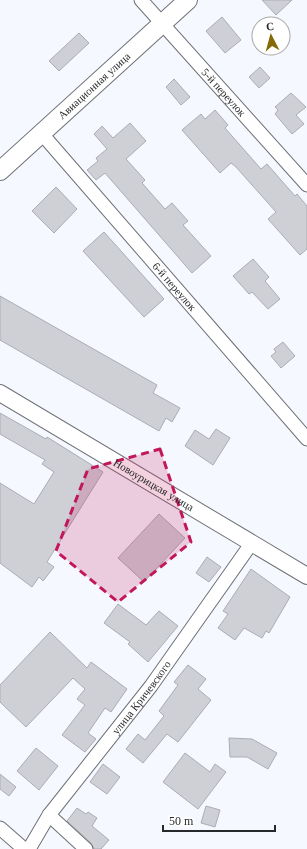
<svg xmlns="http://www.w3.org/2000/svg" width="307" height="849" viewBox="0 0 307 849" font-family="Georgia,serif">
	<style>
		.building { fill: #ced0d6; stroke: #abadb3 }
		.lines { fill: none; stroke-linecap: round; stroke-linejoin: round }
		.minor-casing { stroke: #6e7076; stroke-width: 15 }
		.tertiary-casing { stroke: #6e7076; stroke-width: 18 }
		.secondary-casing { stroke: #6e7076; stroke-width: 20 }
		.minor { stroke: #fff; stroke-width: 13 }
		.tertiary { stroke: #fff; stroke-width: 16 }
		.secondary { stroke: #fff; stroke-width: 18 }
		.marked { fill: #c2185b; fill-opacity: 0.2; stroke: #c2185b; stroke-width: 3; stroke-dasharray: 8 5; stroke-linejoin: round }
		.labels { text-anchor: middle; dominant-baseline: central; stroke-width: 3.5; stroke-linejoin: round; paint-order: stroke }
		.street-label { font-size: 11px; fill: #27282b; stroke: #fff }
	</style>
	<rect width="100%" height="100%" fill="#f6f8ff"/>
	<!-- building -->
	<g class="building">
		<path d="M262,0h30l-16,15z"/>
		<path d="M222,17l19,23 -16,13 -19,-22z"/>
		<path d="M79,33l10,10 -30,28 -10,-10z"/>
		<path d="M260,67l10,11 -11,10 -10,-11z"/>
		<path d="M174,79l16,18 -9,8 -15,-18z"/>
		<path d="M291,93l15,14 -10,8 8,9 -12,10 -17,-20 3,-4 -3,-3z"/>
		<path d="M215,110l13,15 -3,3 36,41 6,-5 28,32 2,-2 10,12v43l-7,6 -32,-36 8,-7 -40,-45 -5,-4 -11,10 -38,-43 19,-16 4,5z"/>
		<path d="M130,123l16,18 -20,18 19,21 -3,3 23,26 7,-6 16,18 -5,4 28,31 -19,17 -87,-100 -9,7 -9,-10 11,-9 -2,-3 11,-9 -13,-15 8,-8 11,12z"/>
		<path d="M56,187l21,22 -23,24 -22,-22z"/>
		<path d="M104,232l60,67 -20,18 -61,-66z"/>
		<path d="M253,259l16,18 -4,4 15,18 -12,10 -16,-17 -3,2 -16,-18z"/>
		<path d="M0,296l157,89 -4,8 27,15 -8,14 -6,-4 -7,13 -159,-91z"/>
		<path d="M283,342l12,14 -14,12 -10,-12 5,-4 -2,-3z"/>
		<path d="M0,413l46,26 1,-2 56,35 -56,90 7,5 -11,14 -4,-4 -7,10 -32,-24v-80l34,21 20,-32 -12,-8 3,-4 -45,-26z"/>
		<path d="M216,429l14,9 -17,27 -28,-19 10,-16 14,9z"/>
		<path d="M159,514l26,24 -41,44 -26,-24z"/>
		<path d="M207,557l14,10 -12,15 -13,-9z"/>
		<path d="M251,569l39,28 -21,36 -3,-2 -4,7 -18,-10 -9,12 -17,-12 10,-14 -5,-3z"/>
		<path d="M118,604l28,21 13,-14 19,15 -30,36 -20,-18 2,-2 -26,-19z"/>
		<path d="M50,632l37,36 4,-6 36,27 -16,23 -6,-4 -17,25 8,6 -11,13 -23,-17 23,-30 -8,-6 8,-10 -12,-11 -47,49 -26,-25v-17z"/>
		<path d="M188,665l18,14 -8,10 13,11 -33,42 -11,-8 -24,29 -17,-14 12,-15 7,6 19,-24 -5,-5 19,-26 -4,-3z"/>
		<path d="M229,738l23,1 25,14 -9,16 -21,-12h-17z"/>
		<path d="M36,748l22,18 -19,24 -22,-19z"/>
		<path d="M185,753l25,19 5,-8 11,8 -28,37 -35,-27z"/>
		<path d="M103,764l17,13 -13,17 -17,-12z"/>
		<path d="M0,774l16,13 -7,9 -9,-7z"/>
		<path d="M206,806l14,4 -5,17 -14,-4z"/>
		<path d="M77,808l9,6 2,-2 9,6 -5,8 17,14 -8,9h-7l-3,-6 -24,-22z"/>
	</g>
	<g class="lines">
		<defs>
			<g id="minor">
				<path id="s1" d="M141,0l166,185"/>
				<path id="s2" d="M42,134l265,305"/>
				<path d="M49,815l37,34"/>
				<path d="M0,828l24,21"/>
				<path id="s3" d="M29,849l20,-34 102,-129 100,-142"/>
			</g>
			<g id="tertiary">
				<path id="s4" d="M0,393l307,183"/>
			</g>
			<g id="secondary">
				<path id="s5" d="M0,171l188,-171"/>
			</g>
		</defs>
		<!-- minor casing -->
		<use href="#minor" class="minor-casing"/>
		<!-- tertiary casing -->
		<use href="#tertiary" class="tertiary-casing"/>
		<!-- secondary casing -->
		<use href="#secondary" class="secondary-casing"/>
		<!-- minor -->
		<use href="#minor" class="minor"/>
		<!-- tertiary -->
		<use href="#tertiary" class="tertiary"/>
		<!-- secondary -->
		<use href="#secondary" class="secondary"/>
	</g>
	<!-- marked area -->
	<path class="marked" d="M160,449l31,93 -73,60 -62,-51 32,-82z"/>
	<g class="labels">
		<!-- street labels -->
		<g class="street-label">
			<text stroke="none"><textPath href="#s5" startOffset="127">Авиационная улица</textPath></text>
			<text stroke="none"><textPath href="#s1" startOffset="124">5-й переулок</textPath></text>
			<text stroke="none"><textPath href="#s2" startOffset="202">6-й переулок</textPath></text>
			<text stroke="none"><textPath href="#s4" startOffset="179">Новоурицкая улица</textPath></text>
			<text stroke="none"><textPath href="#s3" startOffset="189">улица Кричевского</textPath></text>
		</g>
	</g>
	<!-- north arrow -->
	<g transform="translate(271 36) rotate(354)"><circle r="19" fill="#ffffff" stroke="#a9a9aa"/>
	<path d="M0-3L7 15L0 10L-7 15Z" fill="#866904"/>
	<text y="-6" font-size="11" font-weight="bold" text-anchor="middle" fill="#27282b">С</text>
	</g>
	<!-- scale -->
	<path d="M163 825v6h112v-6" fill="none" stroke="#27282b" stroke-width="2"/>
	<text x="169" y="825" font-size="12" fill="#27282b" stroke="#ffffff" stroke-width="3" paint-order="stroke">50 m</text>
</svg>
